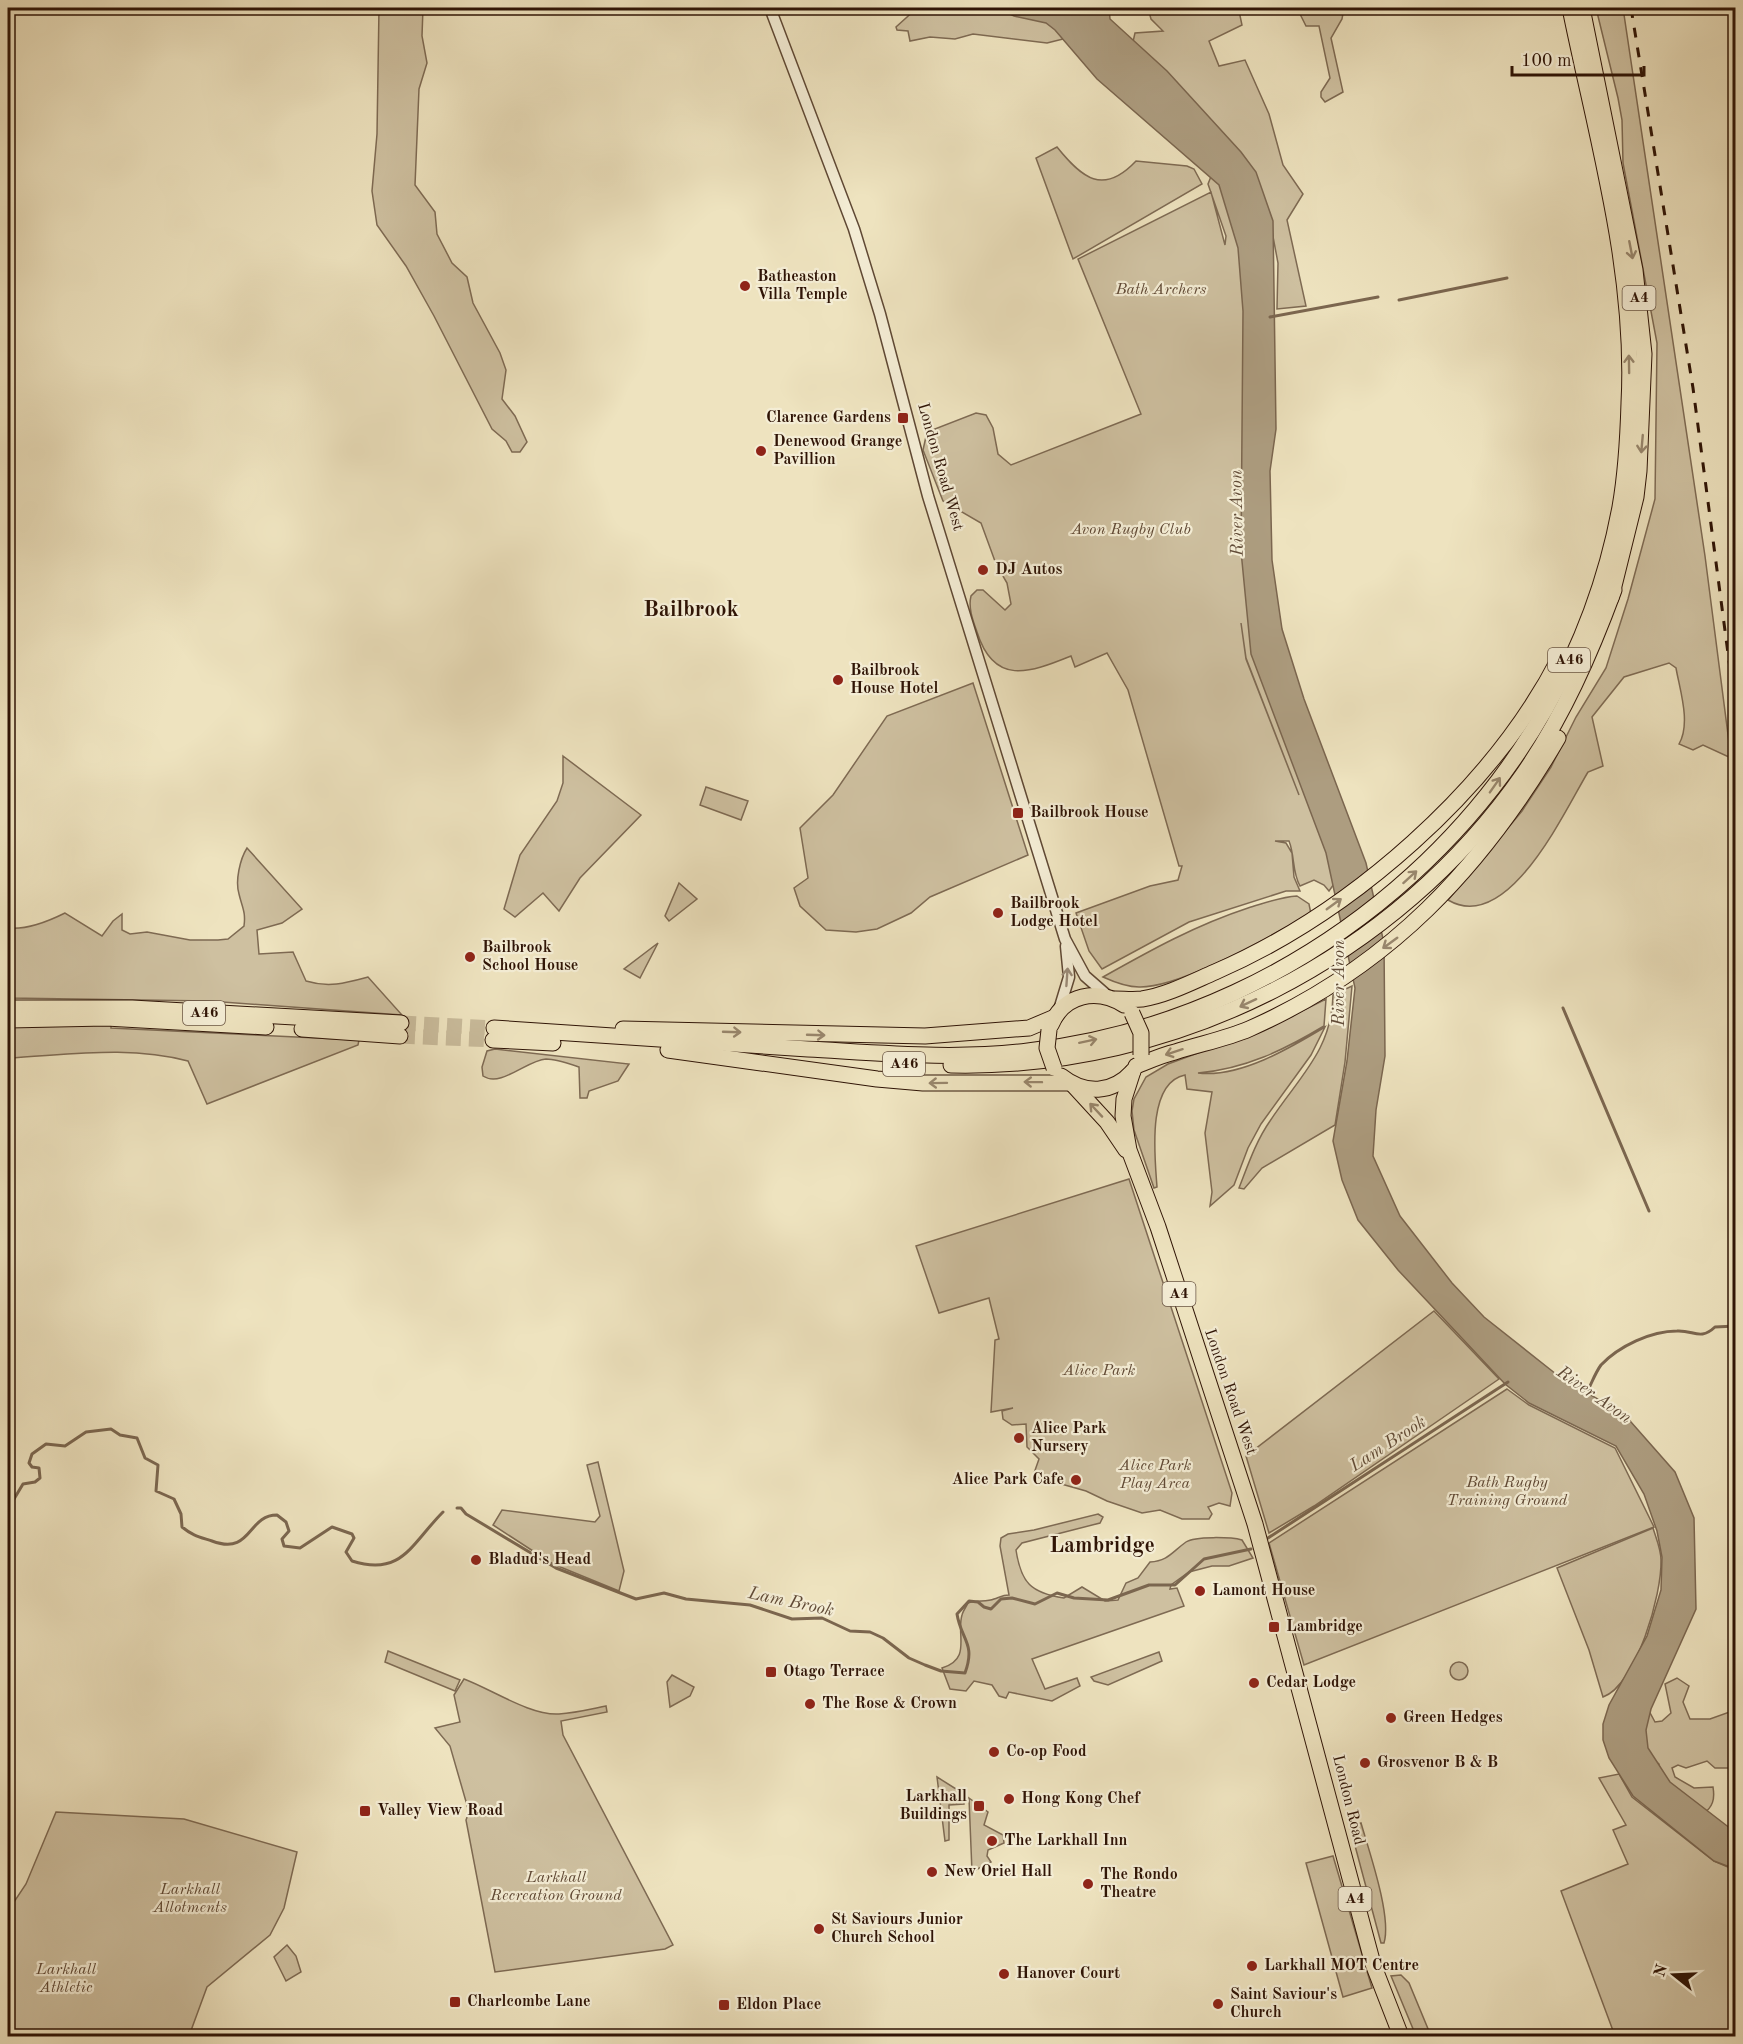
<svg xmlns="http://www.w3.org/2000/svg" width="1743" height="2044" viewBox="0 0 1743 2044" font-family="'Old Standard TT',serif">
	<style>
		.green { fill: #cec0a0; stroke: #7e6a53; stroke-width: 1.5; fill-rule: evenodd }
		.water { fill: #ad9d80; stroke: #7b664f; stroke-width: 1.5 }
		.lines { fill: none; stroke-linecap: round; stroke-linejoin: round }
		.stream { stroke: #7b664f; stroke-width: 3 }
		.trunk-tunnel { stroke: #c8ba9a; stroke-width: 15; stroke-dasharray: 15 8; stroke-linecap: butt }
		.tertiary-casing { stroke: #5f4834; stroke-width: 13 }
		.trunk-casing { stroke: #2f1406; stroke-width: 17 }
		.tertiary { stroke: #f4edd5; stroke-width: 10 }
		.trunk { stroke: #eee3bf; stroke-width: 15 }
		.rail { stroke: #2f1406; stroke-width: 3; stroke-dasharray: 10 10; stroke-linecap: butt }
		.trunk-bridge-casing { stroke: #2f1406; stroke-width: 17; stroke-linecap: butt }
		.trunk-bridge { stroke: #eee3bf; stroke-width: 15 }
		.oneway { stroke: #98866c }
		.oneway2 { stroke: #9b8b78 }
		.poi-dot { fill: #8f2418; stroke: #f4edd5; stroke-width: 2 }
		.labels { text-anchor: middle; dominant-baseline: central; stroke-width: 4.5; stroke-linejoin: round; paint-order: stroke }
		.shield { fill: #f4edd5; stroke: #6a5544; stroke-width: 1.5 }
		.shield-label { font-size: 15px; font-weight: bold; fill: #2f1406 }
		.poi-label { font-size: 16px; font-weight: bold; fill: #2f1406; stroke: #f4edd5; text-anchor: start }
		.park-label { font-size: 16px; font-style: italic; fill: #5f4834; stroke: #f4edd5 }
		.street-label { font-size: 16px; fill: #2f1406; stroke: #f4edd5 }
		.water-label { font-size: 18px; font-style: italic; fill: #614b37; stroke: #f4edd5 }
		.district-label { font-size: 22px; font-weight: bold; fill: #2f1406; stroke: #f4edd5 }
	</style>
	<rect width="100%" height="100%" fill="#eee3bf"/>
	<filter id="stains"><feTurbulence type="fractalNoise" baseFrequency=".00333" numOctaves="4"/><feColorMatrix values="0 0 0 0 .2 0 0 0 0 .09 0 0 0 0 .02 0 0 0 .5 -.17"/></filter>
	<radialGradient id="worn" r=".72"><stop offset=".6" stop-color="#630" stop-opacity="0"/><stop offset="1" stop-color="#630" stop-opacity=".3"/></radialGradient>
	<!-- green -->
	<g class="green">
		<path d="M379,8h44l-1,28 5,27 -8,26 -4,96 20,27 2,22 15,29 15,14 6,26 27,50 6,17 -4,29 13,17 12,26 -7,10h-8l-6,-11 -14,-12 -58,-113 -28,-50 -29,-41 -5,-34 5,-57z"/>
		<path d="M1003,8l45,8 15,23 -16,4 -74,-9 -18,5 -25,-2 -20,4 -2,-10 -11,-1 -1,-3 20,-18z"/>
		<path d="M1148,8h75l16,3 3,14 -33,16 10,25 26,-6 24,54 14,51 20,29 -16,26 19,86 -29,3 1,-46 -7,-37 -139,-180 3,-13 28,-2 -12,-12z"/>
		<path d="M1297,8h47l-2,11 -11,19 12,54 -18,10 -4,-5v-5l9,-14 -11,-52h-13z"/>
		<path d="M1596,8h27l82,548 26,202 -28,-13 -10,5 -14,-6c12,-21 1,-53 -3,-76l-7,-5 -45,14 -32,40 11,49 -15,6c-24,40 -80,163 -140,128l74,-89 29,-44 25,-50 30,-49 22,-69 27,-100 2,-156 -34,-180 -1,-43 -4,-22z"/>
		<path d="M1057,147c25,31 46,49 79,14l51,5 7,3 8,15 -129,75 -37,-101z"/>
		<path d="M1214,169l32,88 -2,245 97,372 -12,17 -5,-6 -10,-5 -14,6c-8,-14 -5,-30 -11,-45h-14l11,2 6,10 2,24 6,14h-14l-97,31 -87,47 -13,-18 -13,-38 74,-27 28,-6 4,-14h-3l-51,-176 -21,-37 -32,14 -4,-11c-42,17 -77,30 -94,-24 -4,-11 -9,-24 -6,-36l6,-6h6l22,20 6,-6 -4,-21 -11,-19 -15,-41 -38,-22 -20,-51 4,-18 49,-19 10,2 7,13 5,26 13,11 130,-51 -63,-155 133,-67 14,53 1,-9 -18,-52zM1241,623l5,35 53,137 -53,-136z"/>
		<path d="M973,683l55,172 -98,42 -19,16 -34,16 -21,3 -30,-2 -26,-24 -6,-18 14,-10 -8,-50 33,-33 54,-79z"/>
		<path d="M563,756l78,59 -61,63 -21,33 -16,-18 -28,24 -11,-8 16,-54 37,-54 6,-18z"/>
		<path d="M706,787l42,14 -7,19 -41,-15z"/>
		<path d="M247,848l55,61 -20,14 -25,7 2,24 34,-2 13,29c23,7 40,2 62,-4l34,38 -193,-14 -201,-3v-70c19,2 39,-6 57,-15l37,23 11,-15 9,-7v16l8,4 17,-2 43,8h28l10,-1 16,-13c2,-14 -2,-19 -5,-32 -4,-13 1,-35 8,-46z"/>
		<path d="M679,883l18,16 -28,22 -4,-5z"/>
		<path d="M1297,896l12,8 2,10c-40,21 -129,74 -172,73 -12,0 -25,-5 -36,-10 48,-27 93,-52 145,-69 17,-5 32,-11 49,-12z"/>
		<path d="M658,943l-18,35 -16,-9z"/>
		<path d="M1352,986l-7,76 -10,63 -73,43 -18,21 -5,-1c9,-23 17,-47 31,-67 29,-44 62,-71 63,-126z"/>
		<path d="M1326,999l-2,27c-40,24 -79,43 -126,47 42,5 92,-25 127,-46l-14,28 -50,69 -13,24 -14,37 -24,21 2,-14 -7,-59 7,-41 -25,-3 -2,-14c-39,8 -30,83 -28,112l-3,1 -20,-58 -2,-19 2,-12 12,-22 22,-13 106,-39z"/>
		<path d="M111,1025v3l248,12 -1,5 -151,59 -19,-43c-59,-16 -120,-6 -180,-3v-31z"/>
		<path d="M495,1049l134,15 -11,17 -29,10 -2,7h-7l-1,-31c-9,-3 -23,-8 -33,-8 -19,1 -45,29 -63,17l-1,-9 5,-16z"/>
		<path d="M1129,1179l103,314 -2,13 -11,-3 -11,4 4,7 -3,5h-27l-22,-9 -18,3 -35,-12 -21,-10 -53,-15 6,-17 -12,-12 -1,-23 -14,1 -9,-6 -1,-8 11,-3 -22,4 4,-72 4,-1 -10,-41 -50,15 -23,-67z"/>
		<path d="M1434,1311l65,68 -185,127 -45,27 -23,-77z"/>
		<path d="M1507,1389l22,16 86,43 39,79 -350,138 -35,-122z"/>
		<path d="M598,1462l26,109 -5,20 -66,-27 -60,-39 9,-15 93,12 5,-6 -13,-51z"/>
		<path d="M1098,1514l5,3 -3,6 -78,20 -6,7c5,33 15,43 48,48l18,-11 23,14 13,-1 8,-17 12,-5 12,-16c18,-1 22,-10 36,-20 9,-6 45,-5 56,-2l11,18 -24,8h-17l-23,6 -18,13 -1,4 7,-1 7,18 -152,53 13,30 32,-11 3,8 -28,15 -43,-9 -3,6 -7,-2 -7,-11 -18,-4 -8,10 -16,-2 -8,-21c30,-9 14,-33 20,-53 1,-4 4,-8 6,-12 8,-3 19,-1 26,-4 6,-2 9,-4 15,-4l-9,-49 1,-8 7,-4 26,-4z"/>
		<path d="M1653,1528c3,10 8,21 8,32 1,34 -24,124 -58,137l-14,-47 -32,-82z"/>
		<path d="M388,1651l72,29 -5,11 -70,-29z"/>
		<path d="M1159,1652l3,9 -54,24 -14,-4 -3,-4z"/>
		<circle cx="1459" cy="1671" r="9"/>
		<path d="M672,1675l22,12 -4,9 -20,11 -3,-25z"/>
		<path d="M1677,1678l12,8 -6,16 7,17h20l25,-9v58h-20l-8,-7 -21,7 -8,-3 -6,3 3,9 19,11 19,-1c2,12 0,20 -10,27l-46,-38 2,-12c-19,-13 -14,-34 -11,-55l7,13 7,-1 9,-8 -6,-29z"/>
		<path d="M464,1679c27,10 67,37 95,35 16,-1 32,-5 47,-8l1,6 -46,9 2,14 110,210 -8,4 -170,23 -29,-152 3,-8 -19,-66 -15,-18 25,-6 -6,-27z"/>
		<path d="M1619,1774l13,23 82,64 21,9v166h-120l-54,-145 67,-27 -15,-34 13,-5 -27,-47z"/>
		<path d="M937,1777l27,17v10l-15,1v35l-4,1z"/>
		<path d="M969,1798l19,14 -4,13 19,10 1,8 -16,7 -1,6 4,6 -19,10z"/>
		<path d="M56,1812l128,7 113,33 -13,56 -14,27 -63,52 -18,49h-181v-125l18,-27z"/>
		<path d="M1361,1823c8,28 31,94 23,120h-3l-31,-116z"/>
		<path d="M1333,1856l39,132 -29,9 -37,-134z"/>
		<path d="M287,1945l9,11 5,16 -15,9 -12,-24z"/>
		<path d="M1401,1975l8,8 22,53h-15l-25,-60z"/>
	</g>
	<!-- water -->
	<path class="water" d="M997,8h112l1,11 57,52 74,81 15,20 17,49 3,208 -6,42 2,89 10,69 22,70 62,164 18,80 1,113 -9,54 -3,46 27,60 52,67 32,34 77,61 63,36 51,58 19,46 2,91 -45,100 -5,21 2,18 22,34 65,50v37l-21,-8 -81,-65 -24,-38 -6,-18v-16l6,-19 38,-69 14,-46 1,-33 -5,-26 -13,-37 -28,-48 -87,-43 -24,-19 -107,-114 -40,-50 -16,-40 -9,-39 14,-80 8,-73 -29,-135 -75,-199 -10,-103 2,-240 -5,-63 -19,-63 -122,-106 -42,-49 -9,-7 -32,-7z"/>
	<g class="lines">
		<!-- stream -->
		<g class="stream">
			<path d="M1399,300l108,-22"/>
			<path d="M1270,317l108,-20"/>
			<path d="M1563,1008l86,203"/>
			<path d="M1586,1394c5,-9 9,-21 15,-29 18,-19 50,-34 76,-34 17,-1 23,10 38,-4l21,-1"/>
			<path d="M457,1508h4l5,6 90,54 80,31 28,-6 22,6 64,6 42,14 30,-1 28,13 20,1 13,6 26,20 16,7 16,6 24,2c11,-30 -4,-33 -8,-59l12,-13 9,1 6,5 7,2 10,-10 11,-1 23,6 22,-11 17,5 34,2 41,-15h26l29,-26 47,-10"/>
			<path d="M8,1509l15,-25 12,-2 5,-4 -1,-10 -7,-1 -3,-4 3,-9 14,-10 19,2 21,-14 25,-3 9,6 17,3 8,20 13,7 -2,26 18,8 7,15 1,13c11,9 18,10 30,14 40,15 35,-26 65,-26l9,7 3,9 -7,8 2,7 16,2 32,-21 20,7 2,4 -8,14 6,9c50,16 59,-17 91,-49"/>
			<path d="M1268,1538l240,-156"/>
		</g>
		<!-- trunk-tunnel -->
		<g class="trunk-tunnel">
			<path d="M401,1023l93,5"/>
			<path d="M400,1036l93,4"/>
		</g>
		<defs>
			<g id="tertiary">
				<path d="M770,8l84,221 26,85 48,182 137,443 20,37 24,21"/>
				<path d="M1059,1010l10,-33 -3,-31"/>
			</g>
			<g id="trunk">
				<path d="M1582,8l53,262 9,84 -5,117 -3,26 -25,101"/>
				<path d="M1115,999c9,0 18,1 27,0 25,-4 50,-17 73,-27 136,-59 277,-182 345,-315"/>
				<path d="M8,1008h124l269,15"/>
				<path d="M8,1020l98,-2 160,9"/>
				<path d="M1051,1025c13,-31 46,-37 73,-20"/>
				<path d="M494,1028c105,8 210,15 314,21 73,4 147,11 220,2 288,-33 539,-256 592,-544 6,-34 8,-70 9,-104 7,-133 -33,-266 -59,-395"/>
				<path d="M302,1029l98,7"/>
				<path d="M623,1029l302,7 104,-8 26,-11"/>
				<path d="M493,1040l60,3"/>
				<path d="M668,1050l209,29 46,4h146"/>
				<path d="M951,1065c225,5 445,-107 573,-292 39,-57 66,-118 90,-183"/>
				<path d="M1136,1066c13,-5 26,-11 39,-14 24,-8 51,-13 74,-23 140,-62 233,-161 309,-291"/>
				<path d="M1133,1071l-9,28 -1,17 6,34 29,77 97,297 118,440 28,72"/>
				<path d="M1061,1076c24,19 51,18 72,-5"/>
				<path d="M1073,1085l34,37 19,28"/>
			</g>
		</defs>
		<!-- tertiary casing -->
		<use href="#tertiary" class="tertiary-casing"/>
		<!-- trunk casing -->
		<use href="#trunk" class="trunk-casing"/>
		<!-- tertiary -->
		<use href="#tertiary" class="tertiary"/>
		<!-- trunk -->
		<use href="#trunk" class="trunk"/>
		<!-- rail -->
		<path class="rail" d="M1631,8l62,380 43,326"/>
		<defs>
			<g id="trunk-bridge">
				<path d="M1132,1013l9,20v22"/>
				<path d="M1049,1030l-2,18 7,20"/>
			</g>
		</defs>
		<!-- trunk-bridge casing -->
		<use href="#trunk-bridge" class="trunk-bridge-casing"/>
		<!-- trunk-bridge -->
		<use href="#trunk-bridge" class="trunk-bridge"/>
	</g>
	<!-- one-way arrows -->
	<defs><path id="oneway-shaft" d="M-6 0H5M1.5-3L5.5 0L1.5 3" fill="none" stroke-width="1.6" stroke-linecap="round" stroke-linejoin="round" transform="scale(1.5)"/></defs>
	<g class="oneway">
		<use href="#oneway-shaft" transform="translate(1631 250) rotate(79)"/>
		<use href="#oneway-shaft" transform="translate(1629 364) rotate(-91)"/>
		<use href="#oneway-shaft" transform="translate(1642 444) rotate(95)"/>
		<use href="#oneway-shaft" transform="translate(1495 785) rotate(-55)"/>
		<use href="#oneway-shaft" transform="translate(1410 877) rotate(-42)"/>
		<use href="#oneway-shaft" transform="translate(1334 904) rotate(-36)"/>
		<use href="#oneway-shaft" transform="translate(1390 943) rotate(144)"/>
		<use href="#oneway-shaft" transform="translate(1248 1003) rotate(155)"/>
		<use href="#oneway-shaft" transform="translate(732 1032) rotate(2)"/>
		<use href="#oneway-shaft" transform="translate(816 1035) rotate(2)"/>
		<use href="#oneway-shaft" transform="translate(1088 1041) rotate(-12)"/>
		<use href="#oneway-shaft" transform="translate(1174 1052) rotate(162)"/>
		<use href="#oneway-shaft" transform="translate(1033 1082) rotate(-179)"/>
		<use href="#oneway-shaft" transform="translate(938 1083) rotate(179)"/>
		<use href="#oneway-shaft" transform="translate(1096 1110) rotate(-133)"/>
	</g>
	<use class="oneway2" href="#oneway-shaft" transform="translate(1067 977) rotate(-86)"/>
	<!-- markers -->
	<g class="poi-dot">
		<circle cx="745" cy="286" r="6"/>
		<rect x="897" y="412" width="12" height="12" rx="3"/>
		<circle cx="761" cy="451" r="6"/>
		<circle cx="983" cy="570" r="6"/>
		<circle cx="838" cy="680" r="6"/>
		<rect x="1012" y="807" width="12" height="12" rx="3"/>
		<circle cx="998" cy="913" r="6"/>
		<circle cx="470" cy="957" r="6"/>
		<circle cx="1019" cy="1438" r="6"/>
		<circle cx="1076" cy="1480" r="6"/>
		<circle cx="476" cy="1560" r="6"/>
		<circle cx="1200" cy="1591" r="6"/>
		<rect x="1268" y="1621" width="12" height="12" rx="3"/>
		<rect x="765" y="1666" width="12" height="12" rx="3"/>
		<circle cx="1254" cy="1683" r="6"/>
		<circle cx="810" cy="1704" r="6"/>
		<circle cx="1391" cy="1718" r="6"/>
		<circle cx="994" cy="1752" r="6"/>
		<circle cx="1365" cy="1763" r="6"/>
		<circle cx="1009" cy="1799" r="6"/>
		<rect x="973" y="1800" width="12" height="12" rx="3"/>
		<rect x="359" y="1805" width="12" height="12" rx="3"/>
		<circle cx="992" cy="1841" r="6"/>
		<circle cx="932" cy="1872" r="6"/>
		<circle cx="1088" cy="1884" r="6"/>
		<circle cx="819" cy="1929" r="6"/>
		<circle cx="1252" cy="1966" r="6"/>
		<circle cx="1004" cy="1974" r="6"/>
		<rect x="449" y="1996" width="12" height="12" rx="3"/>
		<circle cx="1218" cy="2004" r="6"/>
		<rect x="718" y="1999" width="12" height="12" rx="3"/>
	</g>
	<g class="labels">
		<!-- shield labels -->
		<g class="shield">
			<rect x="1622.5" y="286" width="33" height="24" rx="4.5"/>
			<rect x="1548" y="648" width="42" height="24" rx="4.5"/>
			<rect x="183" y="1001" width="42" height="24" rx="4.5"/>
			<rect x="883" y="1052" width="42" height="24" rx="4.5"/>
			<rect x="1162.5" y="1282" width="33" height="24" rx="4.5"/>
			<rect x="1338.5" y="1887" width="33" height="24" rx="4.5"/>
		</g>
		<g class="shield-label">
			<text x="1639" y="298">A4</text>
			<text x="1569" y="660">A46</text>
			<text x="204" y="1013">A46</text>
			<text x="904" y="1064">A46</text>
			<text x="1179" y="1294">A4</text>
			<text x="1355" y="1899">A4</text>
		</g>
		<!-- poi labels -->
		<g class="poi-label">
			<text x="757" y="277">Batheaston<tspan x="757" dy="18">Villa Temple</tspan></text>
			<text x="891" y="418" text-anchor="end">Clarence Gardens</text>
			<text x="773" y="442">Denewood Grange<tspan x="773" dy="18">Pavillion</tspan></text>
			<text x="995" y="570">DJ Autos</text>
			<text x="850" y="671">Bailbrook<tspan x="850" dy="18">House Hotel</tspan></text>
			<text x="1030" y="813">Bailbrook House</text>
			<text x="1010" y="904">Bailbrook<tspan x="1010" dy="18">Lodge Hotel</tspan></text>
			<text x="482" y="948">Bailbrook<tspan x="482" dy="18">School House</tspan></text>
			<text x="1031" y="1429">Alice Park<tspan x="1031" dy="18">Nursery</tspan></text>
			<text x="1064" y="1480" text-anchor="end">Alice Park Cafe</text>
			<text x="488" y="1560">Bladud's Head</text>
			<text x="1212" y="1591">Lamont House</text>
			<text x="1286" y="1627">Lambridge</text>
			<text x="783" y="1672">Otago Terrace</text>
			<text x="1266" y="1683">Cedar Lodge</text>
			<text x="822" y="1704">The Rose &amp; Crown</text>
			<text x="1403" y="1718">Green Hedges</text>
			<text x="1006" y="1752">Co-op Food</text>
			<text x="1377" y="1763">Grosvenor B &amp; B</text>
			<text x="967" y="1797" text-anchor="end">Larkhall<tspan x="967" dy="18">Buildings</tspan></text>
			<text x="1021" y="1799">Hong Kong Chef</text>
			<text x="377" y="1811">Valley View Road</text>
			<text x="1004" y="1841">The Larkhall Inn</text>
			<text x="944" y="1872">New Oriel Hall</text>
			<text x="1100" y="1875">The Rondo<tspan x="1100" dy="18">Theatre</tspan></text>
			<text x="831" y="1920">St Saviours Junior<tspan x="831" dy="18">Church School</tspan></text>
			<text x="1264" y="1966">Larkhall MOT Centre</text>
			<text x="1016" y="1974">Hanover Court</text>
			<text x="1230" y="1995">Saint Saviour's<tspan x="1230" dy="18">Church</tspan></text>
			<text x="467" y="2002">Charlcombe Lane</text>
			<text x="736" y="2005">Eldon Place</text>
		</g>
		<!-- park labels -->
		<g class="park-label">
			<text x="1161" y="290">Bath Archers</text>
			<text x="1131" y="530">Avon Rugby Club</text>
			<text x="1099" y="1371">Alice Park</text>
			<text x="1155" y="1466">Alice Park<tspan x="1155" dy="18">Play Area</tspan></text>
			<text x="1507" y="1483">Bath Rugby<tspan x="1507" dy="18">Training Ground</tspan></text>
			<text x="556" y="1878">Larkhall<tspan x="556" dy="18">Recreation Ground</tspan></text>
			<text x="190" y="1890">Larkhall<tspan x="190" dy="18">Allotments</tspan></text>
			<text x="66" y="1970">Larkhall<tspan x="66" dy="18">Athletic</tspan></text>
		</g>
		<!-- street labels -->
		<g class="street-label">
			<text transform="translate(940 467) rotate(74)">London Road West</text>
			<text transform="translate(1230 1392) rotate(71)">London Road West</text>
			<text transform="translate(1348 1800) rotate(76)">London Road</text>
		</g>
		<!-- water labels -->
		<g class="water-label">
			<text transform="translate(1237 513) rotate(-91)">River Avon</text>
			<text transform="translate(1339 983) rotate(-90)">River Avon</text>
			<text transform="translate(1594 1395) rotate(35)">River Avon</text>
			<text transform="translate(1388 1444) rotate(-33)">Lam Brook</text>
			<text transform="translate(791 1602) rotate(12)">Lam Brook</text>
		</g>
		<!-- district labels -->
		<g class="district-label">
			<text x="691" y="610">Bailbrook</text>
			<text x="1102" y="1546">Lambridge</text>
		</g>
	</g>
	<!-- margin -->
	<rect width="1743" height="2044" fill="none" stroke="#eee3bf" stroke-width="30"/>
	<rect x="9" y="9" width="1725" height="2026" fill="none" stroke="#2f1406" stroke-width="3"/>
	<rect x="15" y="15" width="1713" height="2014" fill="none" stroke="#2f1406" stroke-width="1.5"/>
	<!-- north arrow -->
	<g transform="translate(1674 1975) rotate(288)" stroke="#f4edd5" stroke-width="4.5" paint-order="stroke">
	<path d="M0-4.5L10 22L0 15L-10 22Z" fill="#2f1406"/>
	<text y="-9" font-size="16" font-weight="bold" text-anchor="middle" fill="#2f1406">N</text>
	</g>
	<!-- scale -->
	<path d="M1512 66v9h132v-9" fill="none" stroke="#2f1406" stroke-width="3"/>
	<text x="1521" y="66" font-size="18" fill="#2f1406" stroke="#f4edd5" stroke-width="4.5" paint-order="stroke">100 m</text>
	<rect width="100%" height="100%" filter="url(#stains)"/>
	<rect width="100%" height="100%" fill="url(#worn)"/>
</svg>
